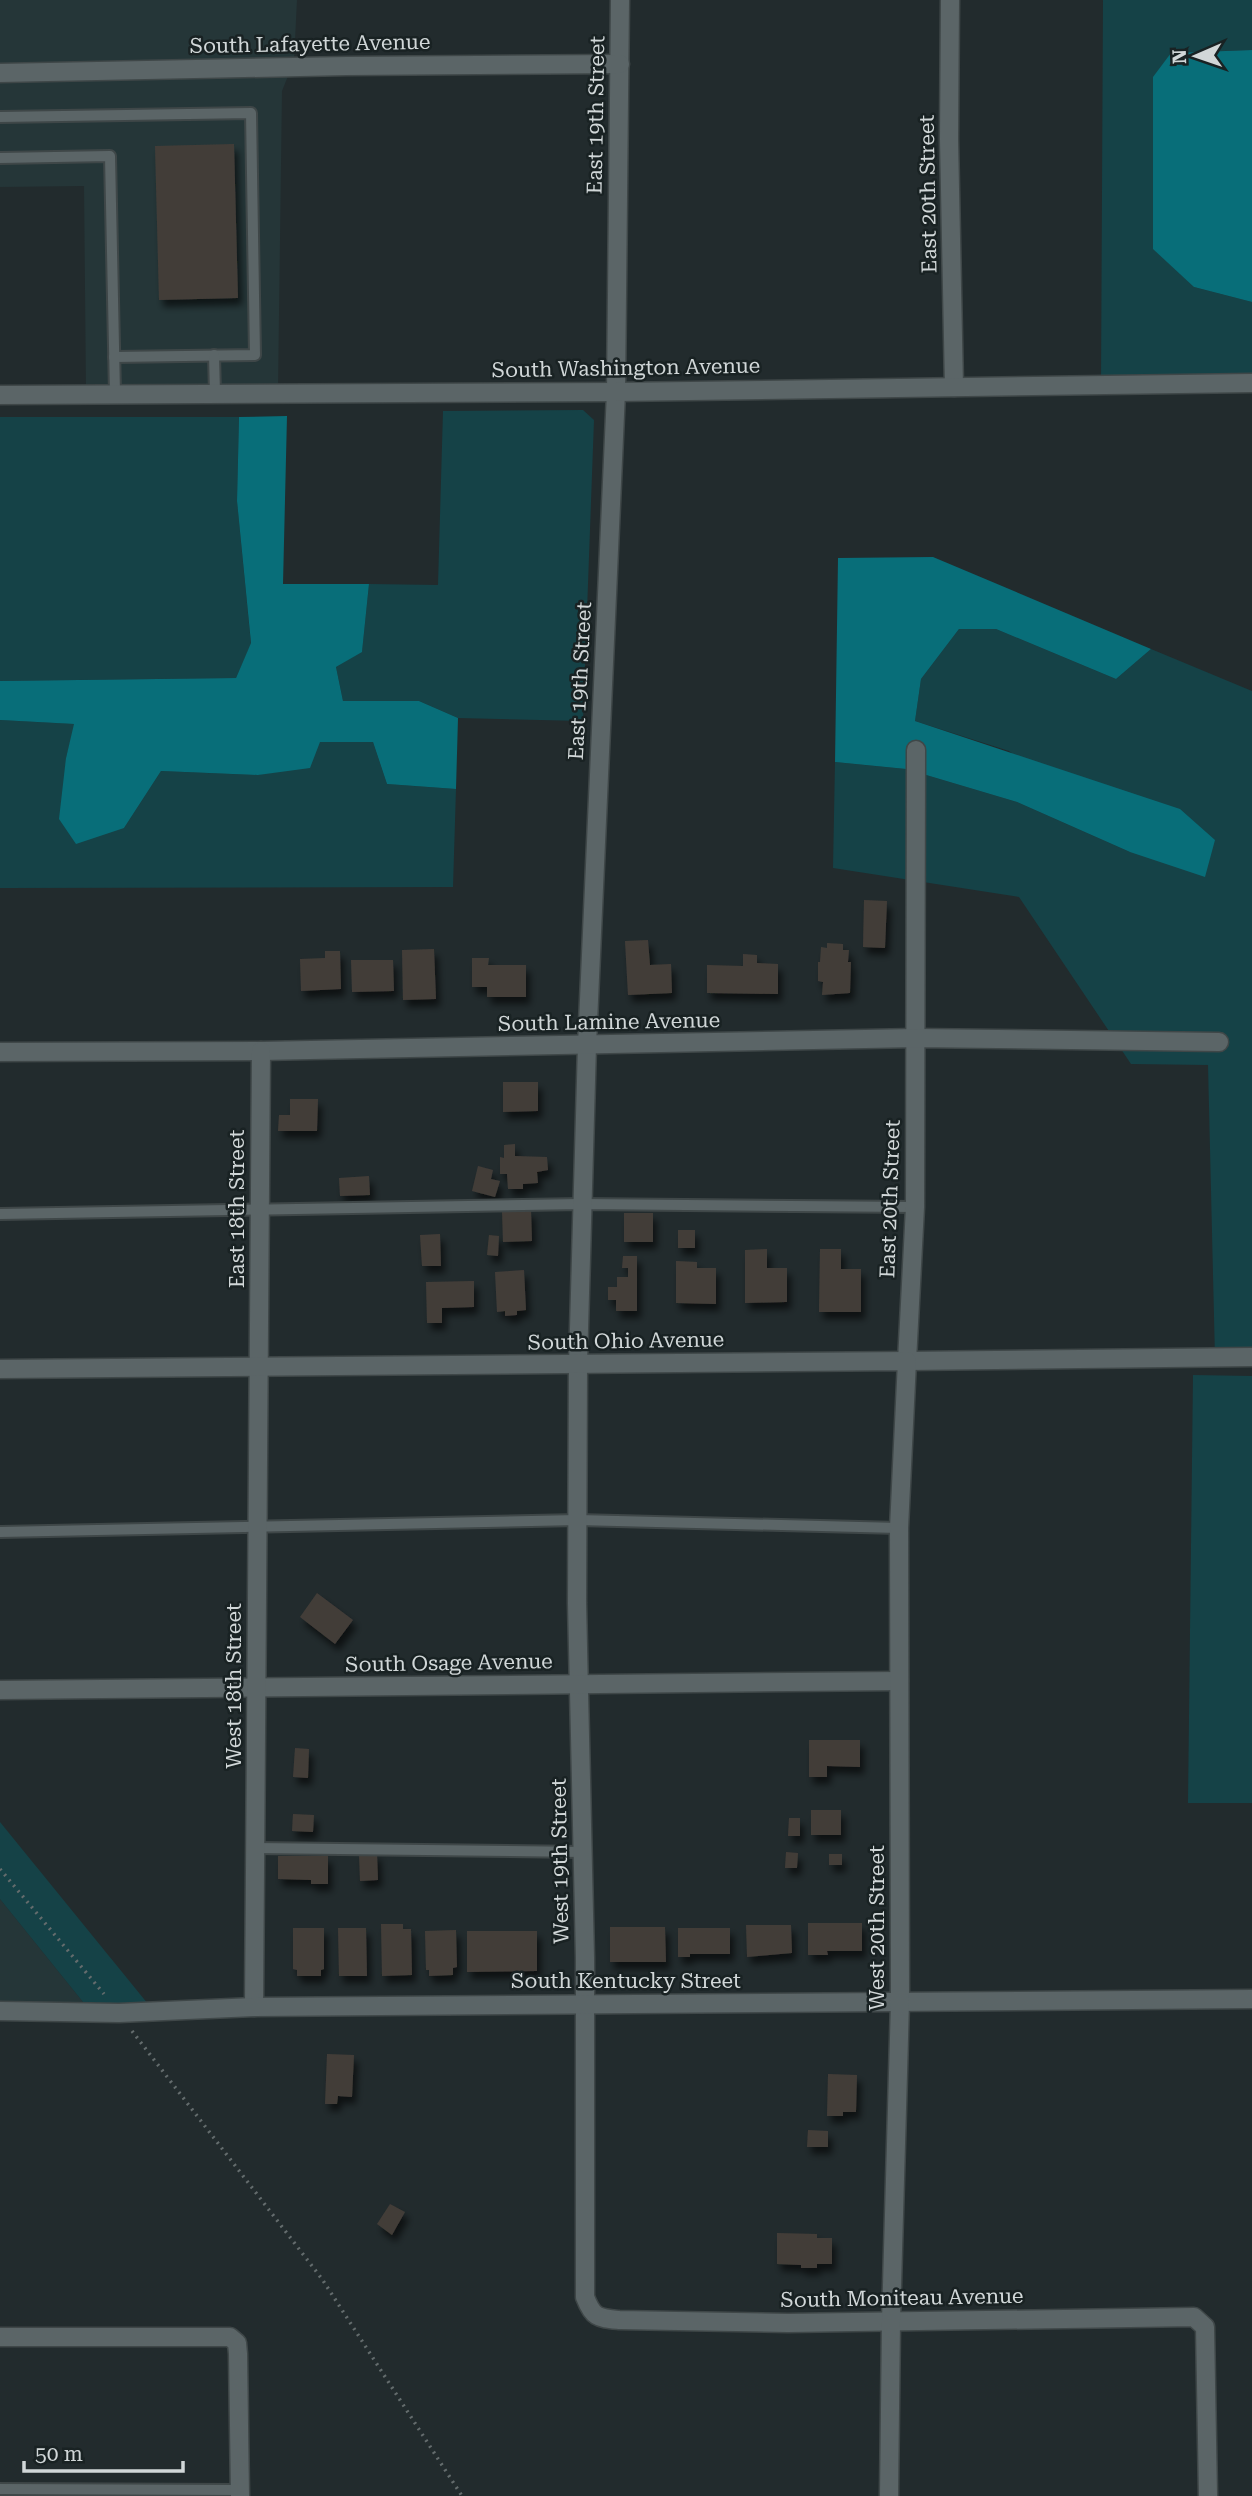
<svg xmlns="http://www.w3.org/2000/svg" width="1252" height="2496" viewBox="0 0 1252 2496" font-family="'Roboto Serif',serif">
	<style>
		.built { fill: #253638 }
		.green { fill: #154247 }
		.forest { fill: #086e79 }
		.building { fill: #433d38; filter: url(#shadow) }
		.lines { fill: none; stroke-linecap: round; stroke-linejoin: round }
		.service-casing { stroke: #3f4748; stroke-width: 14 }
		.minor-casing { stroke: #3f4748; stroke-width: 21 }
		.tertiary-casing { stroke: #3f4748; stroke-width: 21 }
		.path { stroke: #646c6d; stroke-width: 3.5; stroke-dasharray: 2 5; stroke-linecap: butt }
		.service { stroke: #5b6567; stroke-width: 10 }
		.minor { stroke: #5b6567; stroke-width: 18 }
		.tertiary { stroke: #5b6567; stroke-width: 18 }
		.labels { text-anchor: middle; dominant-baseline: central; stroke-width: 5; stroke-linejoin: round; paint-order: stroke }
		.street-label { font-size: 21px; fill: #d1d7d8; stroke: #192223 }
	</style>
	<defs>
		<filter id="shadow"><feDropShadow dx="4" dy="7" stdDeviation="3.5" flood-color="#0009"/></filter>
	</defs>
	<rect width="100%" height="100%" fill="#222b2d"/>
	<!-- built -->
	<g class="built">
		<path d="M0,0h297l-3,61 -12,30 -4,300 -192,1 -2,-206 -84,1z"/>
		<path d="M0,1899l87,108 -87,-2z"/>
	</g>
	<!-- green -->
	<g class="green">
		<path d="M1103,0h149v50l-81,3 23,234 58,15v82l-151,-1z"/>
		<path d="M583,410l11,10 -11,301 -125,-3 -39,-17h-76l-7,-34 26,-16 7,-67 69,1 5,-174z"/>
		<path d="M0,417h239l-2,84 14,143 -15,34 -236,3z"/>
		<path d="M959,629h37l120,50 35,-30 101,42v667h-37l-7,-293 -77,-1 -112,-167 -186,-29 2,-106 71,7 111,33 113,50 -121,-101 -94,-30 6,-42z"/>
		<path d="M0,720l75,4 -9,34 58,70 37,-57 98,4 60,-33h54l14,42 69,5 -3,98 -453,1z"/>
		<path d="M1193,1375l59,1v427h-64z"/>
		<path d="M0,1822l148,182 -61,3 -87,-108z"/>
	</g>
	<!-- forest -->
	<g class="forest">
		<path d="M1252,50v252l-58,-15 -41,-38v-172l18,-24z"/>
		<path d="M287,416l-4,168h86l-7,68 -26,15 7,34h76l39,17 -2,71 -69,-5 -14,-42h-53l-10,26 -52,7 -97,-4 -37,57 -48,16 -17,-25 7,-61 8,-34 -74,-4v-39l236,-3 15,-35 -14,-142 2,-84z"/>
		<path d="M933,557l218,92 -35,30 -120,-50h-37l-38,50 -6,42 265,88 35,31 -10,37 -75,-25 -113,-50 -111,-33 -71,-7 3,-204z"/>
	</g>
	<!-- building -->
	<g class="building">
		<path d="M234,144l4,154 -79,2 -4,-154z"/>
		<path d="M864,900l23,1 -2,47 -22,-1z"/>
		<path d="M648,940l2,25 21,-1 1,29 -44,2 -3,-54z"/>
		<path d="M827,943l16,1v6h6l-1,12h3l-1,31 -28,2 1,-13 -5,-1v-19h2l1,-15 6,1z"/>
		<path d="M434,949l2,50 -33,1 -1,-50z"/>
		<path d="M325,951h15l1,38 -40,2 -1,-32 25,-1z"/>
		<path d="M743,954l14,1v8l21,1v30l-71,-1v-28l36,1z"/>
		<path d="M472,958h17l-1,7h38v32h-39v-10h-15z"/>
		<path d="M351,960h42l1,31 -42,1z"/>
		<path d="M503,1082h35v29l-35,1z"/>
		<path d="M290,1099h28l-1,32h-39l1,-16h11z"/>
		<path d="M515,1144v12l32,1 1,13 -11,2 1,11 -15,1v5h-15l-1,-15h-7v-17l4,1v-13z"/>
		<path d="M478,1166l15,4 -2,9 9,2 -5,16 -23,-6z"/>
		<path d="M369,1176l1,19 -30,1 -1,-18z"/>
		<path d="M531,1210l1,31 -29,1 -1,-31z"/>
		<rect x="624" y="1213" width="29" height="29"/>
		<rect x="678" y="1230" width="17" height="18"/>
		<path d="M440,1234l1,32h-19l-2,-31z"/>
		<path d="M489,1235l10,1 -1,20 -11,-1z"/>
		<path d="M767,1249v19h20v34l-42,1v-53z"/>
		<path d="M820,1249h21v20h20v43h-42z"/>
		<path d="M623,1256h14v55h-21v-11h-8v-13h9v-10h11v-9h-6z"/>
		<path d="M676,1261l21,1v6h19v36l-40,-1z"/>
		<path d="M524,1270l2,40 -9,1v4l-12,1v-5l-8,1 -2,-40z"/>
		<path d="M474,1281v26l-32,1v15h-15l-1,-41z"/>
		<path d="M317,1593l36,27 -18,24 -35,-27z"/>
		<path d="M809,1740h51v27l-33,-1v11h-18z"/>
		<path d="M295,1748l14,1 -1,29 -15,-1z"/>
		<rect x="811" y="1810" width="30" height="25"/>
		<path d="M293,1814l21,1 -1,17 -21,-1z"/>
		<path d="M789,1818h11v18h-12z"/>
		<path d="M786,1852l12,1 -1,15h-12z"/>
		<path d="M377,1853l1,27 -18,1 -1,-27z"/>
		<rect x="829" y="1854" width="13" height="11"/>
		<path d="M278,1856h50v28h-17v-4l-33,-1z"/>
		<path d="M808,1923h54v28h-35l1,4h-20z"/>
		<path d="M381,1924h22v5h8l1,46 -30,1z"/>
		<path d="M746,1925h45l1,28 -45,4z"/>
		<path d="M610,1927h55l1,35h-56z"/>
		<path d="M293,1928h31v41l-3,1v6h-24v-6l-4,-1z"/>
		<path d="M338,1928h28l1,48h-28z"/>
		<path d="M678,1928h52v26h-40v3h-12z"/>
		<path d="M456,1930l1,37 -4,1v7l-24,1v-6h-3l-1,-39z"/>
		<path d="M467,1931h70v40l-70,1z"/>
		<path d="M327,2054l27,1 -2,42 -14,-1 -1,8h-12z"/>
		<path d="M828,2074l29,1 -1,37h-13v4h-16z"/>
		<path d="M808,2130l20,1v16h-21z"/>
		<path d="M390,2204l15,8 -13,23 -15,-11z"/>
		<path d="M777,2233l40,1v4h15v26h-15v4h-16v-3l-24,-1z"/>
	</g>
	<g class="lines">
		<defs>
			<g id="service">
				<path d="M0,117l251,-4 4,242 -141,2"/>
				<path d="M0,158l110,-2 5,238"/>
				<path d="M214,355l1,39"/>
				<path d="M0,1214l581,-10 334,3"/>
				<path d="M0,1532l578,-12 321,8"/>
				<path d="M255,1848l328,4"/>
				<path d="M0,2489l240,1"/>
			</g>
			<g id="minor">
				<path d="M620,0l-4,392 -29,653 -9,319 -1,239 8,355v339c8,21 13,21 34,23l169,3 406,-6 11,10 3,169"/>
				<path d="M950,0l-1,139 5,248"/>
				<path d="M0,73l347,-7 273,-2"/>
				<path d="M0,395l616,-3 636,-9"/>
				<path d="M916,750l-1,457 -8,154 345,-4"/>
				<path d="M0,1052l261,-1 655,-13 303,4"/>
				<path d="M0,1690l899,-9"/>
				<path d="M254,2007l7,-956"/>
				<path d="M0,2011l119,2 135,-6 998,-8"/>
				<path d="M0,2337h230l7,6 1,11 2,142"/>
			</g>
			<path id="tertiary" d="M0,1369l907,-8 -8,167 1,474 -9,319 -2,175"/>
		</defs>
		<!-- service casing -->
		<use href="#service" class="service-casing"/>
		<!-- minor casing -->
		<use href="#minor" class="minor-casing"/>
		<!-- tertiary casing -->
		<use href="#tertiary" class="tertiary-casing"/>
		<!-- path -->
		<g class="path">
			<path d="M0,1869l104,125"/>
			<path d="M132,2031l190,248 140,217"/>
		</g>
		<!-- service -->
		<use href="#service" class="service"/>
		<!-- minor -->
		<use href="#minor" class="minor"/>
		<!-- tertiary -->
		<use href="#tertiary" class="tertiary"/>
	</g>
	<g class="labels">
		<!-- street labels -->
		<g class="street-label">
			<text transform="translate(310 44) rotate(-1)">South Lafayette Avenue</text>
			<text transform="translate(596 115) rotate(-89)">East 19th Street</text>
			<text transform="translate(928 194) rotate(-91)">East 20th Street</text>
			<text transform="translate(626 368) rotate(-1)">South Washington Avenue</text>
			<text transform="translate(580 681) rotate(-87)">East 19th Street</text>
			<text transform="translate(609 1022) rotate(-1)">South Lamine Avenue</text>
			<text transform="translate(890 1199) rotate(-88)">East 20th Street</text>
			<text transform="translate(237 1209) rotate(-90)">East 18th Street</text>
			<text transform="translate(626 1341) rotate(-1)">South Ohio Avenue</text>
			<text transform="translate(449 1663) rotate(-1)">South Osage Avenue</text>
			<text transform="translate(234 1686) rotate(-90)">West 18th Street</text>
			<text transform="translate(560 1861) rotate(-91)">West 19th Street</text>
			<text transform="translate(877 1928) rotate(-90)">West 20th Street</text>
			<text x="626" y="1981">South Kentucky Street</text>
			<text transform="translate(902 2298) rotate(-1)">South Moniteau Avenue</text>
		</g>
	</g>
	<!-- north arrow -->
	<g transform="translate(1196 56) rotate(268)" stroke="#192223" stroke-width="5" paint-order="stroke">
	<path d="M0-5L12 26L0 18L-12 26Z" fill="#d1d7d8"/>
	<text y="-10" font-size="19" font-weight="bold" text-anchor="middle" fill="#d1d7d8">N</text>
	</g>
	<!-- scale -->
	<path d="M24 2461v10h159v-10" fill="none" stroke="#d1d7d8" stroke-width="3.5"/>
	<text x="35" y="2461" font-size="21" fill="#d1d7d8" stroke="#192223" stroke-width="5" paint-order="stroke">50 m</text>
</svg>
